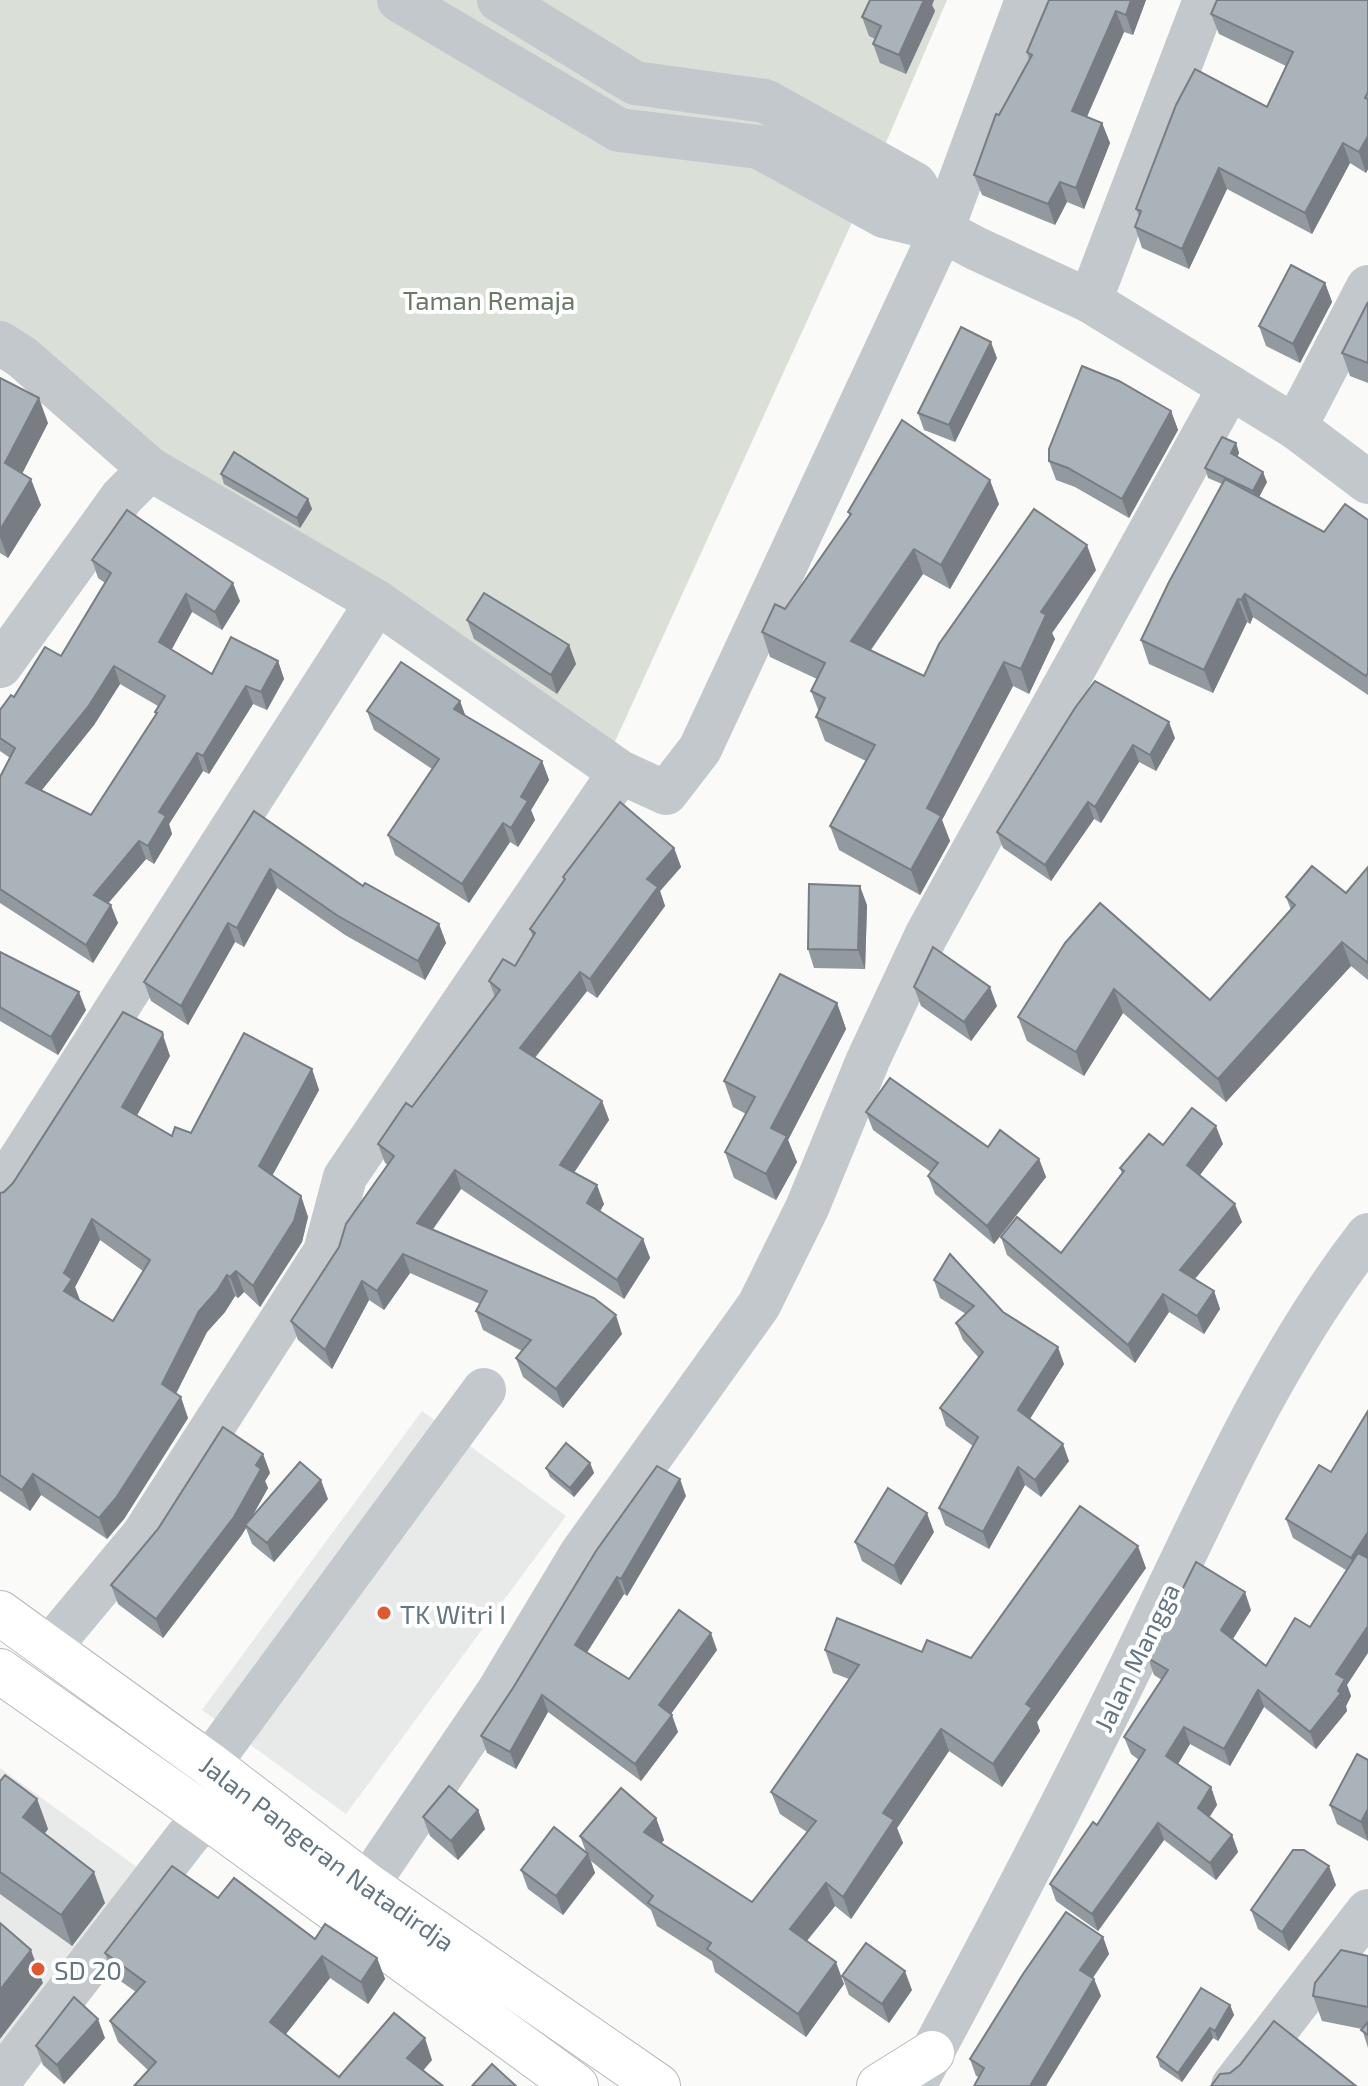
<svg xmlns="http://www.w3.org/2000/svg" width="1368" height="2086" viewBox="0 0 1368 2086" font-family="'Exo 2',sans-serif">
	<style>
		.built { fill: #e8e9e9 }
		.green { fill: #dadfd7 }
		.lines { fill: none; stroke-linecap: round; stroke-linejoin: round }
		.major-casing { stroke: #b5babe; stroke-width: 46 }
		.minor { stroke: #c3c8cc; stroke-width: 44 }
		.major { stroke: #fff; stroke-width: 44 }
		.wall { fill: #929a9f; fill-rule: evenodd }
		.shaded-wall { fill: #777d82 }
		.building { fill: #aab3b9; stroke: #777d82; stroke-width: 2; fill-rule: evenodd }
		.poi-dot { fill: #e4572e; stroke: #fff; stroke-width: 3 }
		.labels { text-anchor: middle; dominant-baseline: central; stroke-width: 8; stroke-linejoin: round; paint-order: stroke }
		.park-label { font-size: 26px; fill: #687a64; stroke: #fff }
		.poi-label { font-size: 26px; fill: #657683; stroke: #fff; text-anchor: start }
		.street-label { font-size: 26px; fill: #657683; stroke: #fff }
	</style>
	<rect width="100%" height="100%" fill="#fafaf8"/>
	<!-- built -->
	<g class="built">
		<path d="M422,1411l144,105 -220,298 -144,-104z"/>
		<path d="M0,1768l152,110 -152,181z"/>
	</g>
	<!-- green -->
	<path class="green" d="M0,0h947l-98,229 -237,519 -477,-314 -135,-83z"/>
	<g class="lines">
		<defs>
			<g id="major">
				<path id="s1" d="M0,1613l209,151 158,121 291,201"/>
				<path d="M0,1671l206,145 370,270"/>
				<path d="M879,2086l53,-33"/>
			</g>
		</defs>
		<!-- major casing -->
		<use href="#major" class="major-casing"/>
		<!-- minor -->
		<g class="minor">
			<path d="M399,0l220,130 140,17 125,69 58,14 33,18 115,53 205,126 73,55"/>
			<path d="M499,0l136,83 130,18 150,83 27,46"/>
			<path d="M1090,301l115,-301"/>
			<path d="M0,343l22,14 128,112"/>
			<path d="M1295,427l73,-140"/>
			<path d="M0,666l122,-169 28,-28 227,133 243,170 46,21 34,-44 242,-519 85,-230"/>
			<path d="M0,1191l377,-589"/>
			<path d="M49,1648l95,-114 181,-282 20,-75 275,-405"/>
			<path d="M209,1764l275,-374"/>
			<path d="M367,1885l131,-193 83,-138 178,-249 48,-97 61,-148 58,-124 304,-549"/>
			<path d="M0,2080l187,-243 19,-21"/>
			<path d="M914,2086c77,-143 152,-286 223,-432 69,-142 134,-294 231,-419"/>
			<path d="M1233,2086l135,-175"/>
		</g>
		<!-- major -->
		<use href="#major" class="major"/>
	</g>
	<!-- wall -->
	<g class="wall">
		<path d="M870,0h64l-2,5 3,6 -29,63 -26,-11 -7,-19 2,-5 -6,-3 -7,-19z"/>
		<path d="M1049,0h97l-13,35 -9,-3 -37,85 15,6 8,20 -26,66 -17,-7 -12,23 -73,-30 -8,-20 25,-60 30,-55 -2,-8z"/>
		<path d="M1368,0v169l-2,4 -16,-10 -38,71 -85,-45 -38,80 -47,-21 -7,-21 4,-11 -3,-7 131,-102 19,-41 -67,-32 -8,-20z"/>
		<path d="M1325,283l7,19 -32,61 -34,-17 -7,-20z"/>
		<path d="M1368,302v81l-18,-7 -8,-23z"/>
		<path d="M997,358l-42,84 -31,-12 -6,-17z"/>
		<path d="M0,378l48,45 -26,51 19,31 -33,53 -8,-5z"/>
		<path d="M1171,411l7,19 -49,88 -54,-31 -19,-7 -7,-19z"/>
		<path d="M1236,443l3,10 -2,4 30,25 -8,15 65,35 44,-12v175l-115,-78 -3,7 -3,-2 -34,71 -64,-29 -8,-24 81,-156 -14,-6 -3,-10z"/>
		<path d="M221,474l87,25 4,10 -12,19 -76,-44z"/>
		<path d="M999,504l-49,85 -27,-15 -52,76 53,26 172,-106 -44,63 3,6 -26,55 -16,-8 -71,134 8,21 -30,54 -81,-45 -9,-24 36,-65 -41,-20 -9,-24 3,-5 -8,-21 6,-12 -47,-22 -8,-25 23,-23 65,-93 -2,-4z"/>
		<path d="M92,560l148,41 -18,29 -30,-18 -21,38 41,24 66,-13 6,18 -17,31 -14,-6 -44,70 -6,-3 -34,53 3,10 -18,30 -8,-5 -38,44 10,20 -25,40 -93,-60v-125l10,-20 -10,-7v-41l61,-54 44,-73 -7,-5zM120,684l38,22 -3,6 1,2 -65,101 -50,-24 53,-66z"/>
		<path d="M467,620l102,25 7,19 -19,30 -83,-55z"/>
		<path d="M460,701l5,15 77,45 7,19 -18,30 4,10 -17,27 -8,-5 -41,61 -74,-48 -7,-20 44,-66 -58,-39 -7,-19z"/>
		<path d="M1075,708l100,30 -19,33 -17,-9 -38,61 -7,-4 -43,62 -48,-33 -6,-16z"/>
		<path d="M254,811l109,75 76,38 7,19 -21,37 -80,-45 -68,-47 -33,59 -9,-5 -47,83 -37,-24 -7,-19z"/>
		<path d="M674,848l7,19 -21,24 5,15 -68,92 -10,-7 -52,67 67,43 7,19 -35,53 30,31 -4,7 43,28 7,19 -26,41 -163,-110 -29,41 190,104 -59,74 -40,-31 -7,-19 6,-7 -39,-21 -7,-19 4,-7 -70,-31 -26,37 -15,-10 -37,69 -34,-29 -7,-19 48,-74 49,-82 -3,-2 -7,-19 34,-37 83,-110 -6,-16 26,-15 18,-29 -3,-8 34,-48 -1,-4z"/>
		<path d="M1368,867v113l-17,-14 -125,136 -103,-89 -39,63 -57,-35 -9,-24 47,-74 145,57 81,-90 -5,-13 60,-4z"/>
		<path d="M867,905l-2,64 -51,-1 -6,-19z"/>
		<path d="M0,952l86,58 -28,45 -58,-34z"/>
		<path d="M914,987l83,19 -26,35 -50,-35z"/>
		<path d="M837,1003l9,26 -58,111 9,22 -21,38 -42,-22 -9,-26 21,-38 -13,-7 -9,-26z"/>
		<path d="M170,1056l-33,59 35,21 19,-3 121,-64 7,21 -47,86 29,20 7,21 -6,25 -42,65 -16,-15 -6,6 -3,-2 -10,16 -18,20 -31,62 12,24 -64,101 -17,20 -66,-44 -11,16 -30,-20v-298l4,-1zM100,1240l43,31 -30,50 -34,-21 -4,-13z"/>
		<path d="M866,1112l122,35 51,12 7,18 -52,67 -59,-50 -7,-18 3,-4 -58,-42z"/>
		<path d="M1223,1144l-23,31 42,47 -47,57 19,12 6,18 -16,25 -35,-22 -34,51 -128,-108 -6,-18 60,16 61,-79 -2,-6 43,-23z"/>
		<path d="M934,1280l69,32 61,52 -34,55 39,42 -28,36 -16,-12 -36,64 -44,-24 -6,-17 34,-62 -27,-20 -6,-18 39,-50 -16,-18 -7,-17 10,-9 -26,-16z"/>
		<path d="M1368,1411l-21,274 4,11 -5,10 1,5 -31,38 -52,-42 -34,59 -40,-22 -12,20 33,23 6,18 -8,12 23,18 6,17 -22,28 -52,-40 -66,91 -42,-30 -6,-17 47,-59 42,-65 -8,-6 -7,-17 38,-57 -8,-5 -6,-17 103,-48 -18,29 33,27 44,-39 36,-57 -53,-32 -7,-19 45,-47z"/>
		<path d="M263,1454l7,19 -5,8 3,7 -16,28 76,-17 -54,63 -22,-18 -6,-16 -5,8 -78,102 -45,-34 -7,-19z"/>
		<path d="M590,1463l4,10 -20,24 -24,-20 -4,-9z"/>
		<path d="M686,1496l-59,100 -3,-2 -37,58 42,27 88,-29 -46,64 7,18 -37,49 -93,-69 -32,57 -29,-16 -6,-17z"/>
		<path d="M934,1532l-33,53 -39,-24 -7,-19z"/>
		<path d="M1146,1568l-109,154 3,9 -38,56 -53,-36 -52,77 6,15 -52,76 -16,-13 -28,35 37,43 -38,53 -91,-65 -3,-11 -55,-35 -6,-16 -60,-49 4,12 -32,42 -35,-26 -7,-19 65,-18 -6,-16 76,-18 8,22 -3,4 91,58 55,-70 -27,-18 -9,-22 78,-113 -16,-6 -8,-23 97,2 49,6z"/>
		<path d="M1368,1760v81l-31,-17 -7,-19z"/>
		<path d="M0,1781l37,18 11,30 -4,5 61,69 -33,43 -72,-52z"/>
		<path d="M478,1810l7,19 -27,31 -28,-24 -7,-19z"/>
		<path d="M1336,1885l-47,66 -31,-22 -7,-19z"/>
		<path d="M218,1898l97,41 62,19 8,21 -17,25 -38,-26 -44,56 53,43 93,-17 -9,10 20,16 -295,-16 -30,-28 -8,-21 26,-29 -24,-17 -7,-22z"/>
		<path d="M1103,1937l6,17 -16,24 1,1 7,17 -122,81 -3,-1 -6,-17z"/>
		<path d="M1368,1956v92l-6,-19 -40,-8 -9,-25z"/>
		<path d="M842,1976l70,14 -23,33 -40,-28z"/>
		<path d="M1230,2005l4,10 -16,26 -5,-3 -31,44 -22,-15 -3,-10z"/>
		<path d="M105,2038l-41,46 -21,-19 -7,-19z"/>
	</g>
	<!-- shaded-wall -->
	<g class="shaded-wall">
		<path d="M924,0h10l-2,5 3,6 -29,63 -7,-19z"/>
		<path d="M1131,0h15l-13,35 -7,-20z"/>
		<path d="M1116,11l8,21 -44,100 -8,-21z"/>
		<path d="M1102,123l8,20 -26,66 -8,-21z"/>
		<path d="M1368,136v33l-2,4 -7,-21z"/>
		<path d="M1343,143l7,20 -38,71 -7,-21z"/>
		<path d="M1219,168l8,21 -38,80 -7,-20z"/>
		<path d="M1060,182l7,20 -12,23 -7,-21z"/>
		<path d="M1325,283l7,19 -32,61 -7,-19z"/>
		<path d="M991,342l6,16 -42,84 -6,-17z"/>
		<path d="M39,398l9,25 -34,66 -9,-26z"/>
		<path d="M1171,411l7,19 -49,88 -7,-19z"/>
		<path d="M1236,443l3,10 -5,10 -3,-10z"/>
		<path d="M1263,472l4,10 -10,19 -4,-10z"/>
		<path d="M31,479l10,26 -33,53 -8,-21v-7z"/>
		<path d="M990,480l9,24 -49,85 -9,-24z"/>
		<path d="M308,499l4,10 -12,19 -3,-10z"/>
		<path d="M1087,545l9,25 -44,63 3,6 -26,55 -8,-25 20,-57z"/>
		<path d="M914,549l9,25 -63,91 -9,-24z"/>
		<path d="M233,583l7,18 -18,29 -7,-18z"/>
		<path d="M186,594l6,18 -26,48 -7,-18z"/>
		<path d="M1245,594l8,23 -3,7 -9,-24z"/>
		<path d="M1238,599l9,23 -34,71 -9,-23z"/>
		<path d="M569,645l7,19 -19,30 -6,-19z"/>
		<path d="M278,661l6,18 -17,31 -6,-18z"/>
		<path d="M1004,662l9,24 -71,134 8,21 -30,54 -9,-25 16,-62z"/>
		<path d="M114,666l6,18 -26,41 -61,76 -7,-18z"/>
		<path d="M246,686l7,18 -44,70 -6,-18z"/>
		<path d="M460,701l7,19 -13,-11z"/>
		<path d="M1169,722l6,16 -19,33 -6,-16z"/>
		<path d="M1133,745l6,17 -38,61 -6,-16z"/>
		<path d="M197,753l6,18 -34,53 3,10 -18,30 -6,-18 11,-34z"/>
		<path d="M542,761l7,19 -18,30 4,10 -17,27 -7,-19 10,-31z"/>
		<path d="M1088,802l6,17 -43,62 -6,-16z"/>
		<path d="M503,823l7,19 -41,61 -7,-19z"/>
		<path d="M139,841l7,18 -46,54 -6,-18z"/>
		<path d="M674,848l7,19 -21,24 5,15 -68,92 -7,-19 57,-100z"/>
		<path d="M270,869l7,19 -33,59 -7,-19z"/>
		<path d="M860,886l7,19 -2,64 -7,-19z"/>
		<path d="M111,905l7,18 -25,40 -7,-18z"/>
		<path d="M228,923l7,19 -47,83 -7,-19z"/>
		<path d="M439,924l7,19 -21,37 -7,-19z"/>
		<path d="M1342,942l9,24 -125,136 -8,-23z"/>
		<path d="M580,972l7,19 -60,76 -7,-19z"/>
		<path d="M990,987l7,19 -26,35 -7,-19z"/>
		<path d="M1114,989l9,24 -39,63 -8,-24z"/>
		<path d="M79,992l7,18 -28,45 -7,-18z"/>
		<path d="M837,1003l9,26 -58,111 9,22 -21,38 -10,-26 5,-46z"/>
		<path d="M162,1032l8,24 -40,72 -8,-21z"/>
		<path d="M312,1069l7,21 -53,97 -7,-21z"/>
		<path d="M602,1101l7,19 -43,64 -6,-19z"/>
		<path d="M1216,1126l7,18 -29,39 -7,-18z"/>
		<path d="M1039,1159l7,18 -52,67 -7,-18z"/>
		<path d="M455,1170l6,19 -37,53 -7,-19z"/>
		<path d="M597,1185l7,19 -10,18 -7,-19z"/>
		<path d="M301,1196l7,21 -6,25 -42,65 -7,-21z"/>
		<path d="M1235,1204l7,18 -55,66 -7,-18z"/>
		<path d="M92,1219l8,21 -25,47 5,13 -9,12 -7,-21v-18z"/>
		<path d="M643,1239l7,19 -26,41 -7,-19z"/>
		<path d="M403,1254l7,19 -26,37 -7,-19z"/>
		<path d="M236,1271l8,21 -6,6 -8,-21z"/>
		<path d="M227,1275l8,21 -10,16 -18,20 -37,73 -8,-21 37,-73z"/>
		<path d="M362,1281l7,19 -37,69 -7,-19z"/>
		<path d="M1214,1291l6,18 -16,25 -7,-18z"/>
		<path d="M1163,1294l6,18 -34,51 -7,-18z"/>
		<path d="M616,1315l6,19 -59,74 -7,-19z"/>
		<path d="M1058,1347l6,17 -40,64 -6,-18z"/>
		<path d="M181,1397l7,21 -64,101 -17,20 -8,-21z"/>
		<path d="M1063,1444l6,17 -28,36 -6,-17z"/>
		<path d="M263,1454l7,19 -5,8 3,7 -21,38 -2,-1 1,3 -5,8 -78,102 -7,-19z"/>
		<path d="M590,1463l4,10 -20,24 -4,-9z"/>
		<path d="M1018,1467l7,18 -36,64 -6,-17z"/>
		<path d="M33,1474l8,21 -11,16 -8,-21z"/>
		<path d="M680,1479l6,17 -59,100 -6,-17z"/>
		<path d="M321,1480l7,19 -54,63 -7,-19z"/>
		<path d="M927,1513l7,19 -33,53 -7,-19z"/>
		<path d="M1368,1532v30l-10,16 -7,-20z"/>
		<path d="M1138,1546l8,22 -109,154 3,9 -38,56 -9,-23 33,-60z"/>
		<path d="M617,1577l7,17 -43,68 -6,-17z"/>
		<path d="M1245,1592l6,18 -24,38 -6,-18z"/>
		<path d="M1368,1626v27l-21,32 4,11 -5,10 1,5 -31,38 -6,-17 28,-41 -2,-17z"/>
		<path d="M711,1633l6,17 -52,72 -6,-17z"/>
		<path d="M1258,1690l6,17 -34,59 -6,-17z"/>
		<path d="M542,1695l6,17 -32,57 -6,-17z"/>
		<path d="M672,1715l6,17 -37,49 -6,-17z"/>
		<path d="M1184,1727l6,17 -18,30 -6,-18z"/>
		<path d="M941,1729l8,22 -52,77 6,15 -52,76 -8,-22 40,-84z"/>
		<path d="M1211,1787l6,18 -13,21 -6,-18z"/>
		<path d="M37,1799l11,30 -14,19 -11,-31z"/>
		<path d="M1368,1809v32l-7,-19z"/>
		<path d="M478,1810l7,19 -27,31 -7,-19z"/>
		<path d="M656,1818l8,22 -12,15 -8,-23z"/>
		<path d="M1158,1823l6,17 -66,91 -6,-17z"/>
		<path d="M1232,1835l6,17 -22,28 -6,-17z"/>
		<path d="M588,1854l7,19 -32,42 -7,-19z"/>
		<path d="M1329,1866l7,19 -47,66 -7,-19z"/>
		<path d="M94,1872l11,31 -33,43 -11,-31z"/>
		<path d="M826,1883l9,23 -37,45 -8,-22z"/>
		<path d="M1103,1937l6,17 -23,33 -6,-17z"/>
		<path d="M31,1950l12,33 -43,56v-49z"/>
		<path d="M322,1956l8,22 -52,66 -8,-22z"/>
		<path d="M377,1958l8,21 -17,25 -7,-22z"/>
		<path d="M836,1962l8,22 -38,53 -8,-23z"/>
		<path d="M905,1971l7,19 -23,33 -7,-19z"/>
		<path d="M1094,1979l7,17 -55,90h-16z"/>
		<path d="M1230,2005l4,10 -16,26 -3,-10z"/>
		<path d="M98,2019l7,19 -41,46 -7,-19z"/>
		<path d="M1210,2028l3,10 -31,44 -4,-9z"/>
		<path d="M425,2038l7,22 -17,20 -8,-22z"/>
	</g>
	<!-- building -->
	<g class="building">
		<path d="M870,0h54l-25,55 -26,-11 8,-18 -19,-9z"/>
		<path d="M1049,0h82l-5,15 -10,-4 -44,100 30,12 -26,65 -16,-6 -12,22 -74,-29 22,-61 3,1 33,-60 -5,-3z"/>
		<path d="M1217,0h151v92l-3,6 3,1v37l-9,16 -16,-9 -38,70 -86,-45 -37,81 -47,-22 6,-16 -5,-2 40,-104 19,-36 72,38 26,-55 -82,-38z"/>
		<path d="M1291,265l34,18 -32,61 -34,-18z"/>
		<path d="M1368,302v61l-26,-10z"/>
		<path d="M961,327l30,15 -42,83 -31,-12z"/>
		<path d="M1082,366l37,15 52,30 -49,88 -54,-31 -19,-7v-12z"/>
		<path d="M0,378l39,20 -34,65 26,16 -31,51z"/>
		<path d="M902,420l88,60 -49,85 -27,-16 -63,92 73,35 15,-32 95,-135 53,36 -46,67 5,3 -25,54 -17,-7 -77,146 14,8 -30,54 -81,-44 45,-81 -59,-28 9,-19 -14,-7 14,-28 -63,-31 13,-28 10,5 66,-95 -3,-2z"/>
		<path d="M1222,437l14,6 -5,10 32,19 -10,19 -48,-23z"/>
		<path d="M234,452l74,47 -11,19 -76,-44z"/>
		<path d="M1225,479l99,53 21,-28 23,16v153l-2,3 -121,-82 -4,6 -3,-1 -34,71 -63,-30 28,-58z"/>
		<path d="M127,510l106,73 -18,29 -29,-18 -27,48 53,32 19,-37 47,24 -17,31 -15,-6 -43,70 -6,-3 -38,59 7,4 -18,30 -9,-5 -45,54 17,10 -25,40 -86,-56v-112l15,-29 -15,-10v-28l11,-15 3,2 31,-50 16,9 50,-83 -19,-13zM114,666l51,30 -10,16 2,1 -66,102 -65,-32 62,-76z"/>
		<path d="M484,593l85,52 -18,30 -84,-55z"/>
		<path d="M401,662l59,39 -6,8 88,52 -21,36 7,4 -17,27 -8,-5 -41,61 -74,-49 51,-76 -72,-48z"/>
		<path d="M1095,681l74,41 -19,33 -17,-10 -38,62 -7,-5 -43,63 -48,-33 78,-124z"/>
		<path d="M620,802l54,46 -27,31 11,8 -68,92 -10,-7 -60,76 82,53 -42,64 37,20 -10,18 56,36 -26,41 -162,-110 -38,53 177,75 22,17 -60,74 -40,-31 15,-18 -55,-29 11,-20 -84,-37 -26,37 -15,-10 -37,69 -34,-29 48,-74 7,-23 48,-68 -16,-12 28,-41 6,4 88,-117 -11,-9 14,-22 12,7 20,-33 -5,-4 35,-50 -2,-2z"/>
		<path d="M254,811l109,75 2,-3 74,41 -21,37 -80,-45 -68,-47 -33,59 -9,-5 -47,83 -37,-24z"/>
		<path d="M1312,866l34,27 22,-26v96l-26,-21 -124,137 -104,-90 -38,63 -58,-35 47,-74 35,-40 110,97 85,-95 -9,-8z"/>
		<path d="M809,884l51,2 -2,64 -50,-1z"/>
		<path d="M933,947l57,40 -26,35 -50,-35z"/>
		<path d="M0,952l79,40 -28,45 -51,-30z"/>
		<path d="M780,974l57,29 -66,125 16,8 -21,38 -41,-22 30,-55 -31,-16z"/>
		<path d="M123,1012l39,20 1,3 -41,72 50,29 3,-9 16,6 53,-100 68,36 -53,97 42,30 -7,25 -41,65 -17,-15 -6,6 -3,-2 -10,16 -18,20 -37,73 19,13 -65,101 -17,20 -66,-44 -11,16 -22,-15v-282l4,-1 9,-9zM92,1219l58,41 -37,61 -49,-30 8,-12 -8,-6z"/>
		<path d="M890,1078l98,69 12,-17 39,29 -52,67 -59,-50 10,-13 -72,-51z"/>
		<path d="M1192,1108l24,18 -29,39 48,39 -55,66 34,21 -17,25 -34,-22 -35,51 -127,-108 16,-20 44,36 63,-82 -4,-3 29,-34 14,11z"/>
		<path d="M950,1254l53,58 55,35 -40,63 45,34 -28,36 -17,-13 -35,65 -44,-24 39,-71 -38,-29 43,-56 -27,-29 18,-17 -40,-26z"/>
		<path d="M1368,1411v121l-17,26 -65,-39 33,-54 12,7z"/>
		<path d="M223,1427l40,27 -7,11 5,4 -27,48 -78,102 -45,-34 47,-56z"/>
		<path d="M566,1443l24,20 -20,25 -24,-20z"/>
		<path d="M300,1462l21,18 -54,63 -22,-18z"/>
		<path d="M657,1466l23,13 -59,100 -4,-2 -42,68 54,34 50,-69 32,23 -52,72 13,10 -37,49 -93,-69 -32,57 -29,-16 32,-48 83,-137z"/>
		<path d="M888,1488l39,25 -33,53 -39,-24z"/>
		<path d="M1080,1506l58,40 -112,158 6,4 -39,56 -52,-35 -58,84 11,7 -51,77 -17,-14 -36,46 46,33 -38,52 -91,-65 4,-6 -63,-40 5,-7 -73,-60 41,-48 35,30 -12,14 108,70 64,-81 -45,-29 88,-127 -34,-15 12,-32 85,34 5,-12 44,18z"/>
		<path d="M1358,1553l10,5v68l-32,48 9,5 -7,12 3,2 -31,39 -52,-42 -34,59 -40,-22 -18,29 45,31 -13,21 34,27 -22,28 -52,-40 -66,91 -42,-30 43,-62 4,3 48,-75 -21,-13 44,-67 -20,-12 48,-96 49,30 -24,38 45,36 29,-48 15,9z"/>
		<path d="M1357,1754l11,6v49l-7,13 -31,-17z"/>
		<path d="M5,1775l32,24 -14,18 71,55 -33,43 -61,-43v-91z"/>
		<path d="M449,1786l29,24 -27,31 -28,-24z"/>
		<path d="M554,1827l34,27 -32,42 -35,-26z"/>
		<path d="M1293,1850h11l25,16 -47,66 -31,-22z"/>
		<path d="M172,1866l46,32 16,-20 81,61 10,-15 52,34 -16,24 -39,-26 -52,66 69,55 55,-64 31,25 -18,20 36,28h-309l22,-24 -46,-41 35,-39 -40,-29z"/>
		<path d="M1066,1912l37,25 -23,33 14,9 -64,107h-56l10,-18 -14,-9 53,-85z"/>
		<path d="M0,1923l31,27 -31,40z"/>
		<path d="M866,1943l39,28 -23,33 -40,-28z"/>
		<path d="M1341,1950l27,6v51l-55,-11 2,-13z"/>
		<path d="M1201,1988l29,17 -15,26 -5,-3 -32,45 -21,-16z"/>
		<path d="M74,1997l24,22 -41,46 -21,-19z"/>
		<path d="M1274,2021l82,65h-145l9,-12 10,-1 10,-8z"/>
		<path d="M1368,2022v13l-7,-5z"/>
		<path d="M492,2064l24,22h-44z"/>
	</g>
	<!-- markers -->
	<g class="poi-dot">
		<circle cx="384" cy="1613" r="8"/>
		<circle cx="38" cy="1969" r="8"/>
	</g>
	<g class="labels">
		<!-- park labels -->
		<g class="park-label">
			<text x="489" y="299">Taman Remaja</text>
		</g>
		<!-- poi labels -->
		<g class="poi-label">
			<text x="400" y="1613">TK Witri I</text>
			<text x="54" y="1969">SD 20</text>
		</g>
		<!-- street labels -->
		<g class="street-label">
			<text transform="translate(1136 1657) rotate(-64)">Jalan Mangga</text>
			<text stroke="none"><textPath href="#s1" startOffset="406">Jalan Pangeran Natadirdja</textPath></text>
		</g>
	</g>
</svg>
